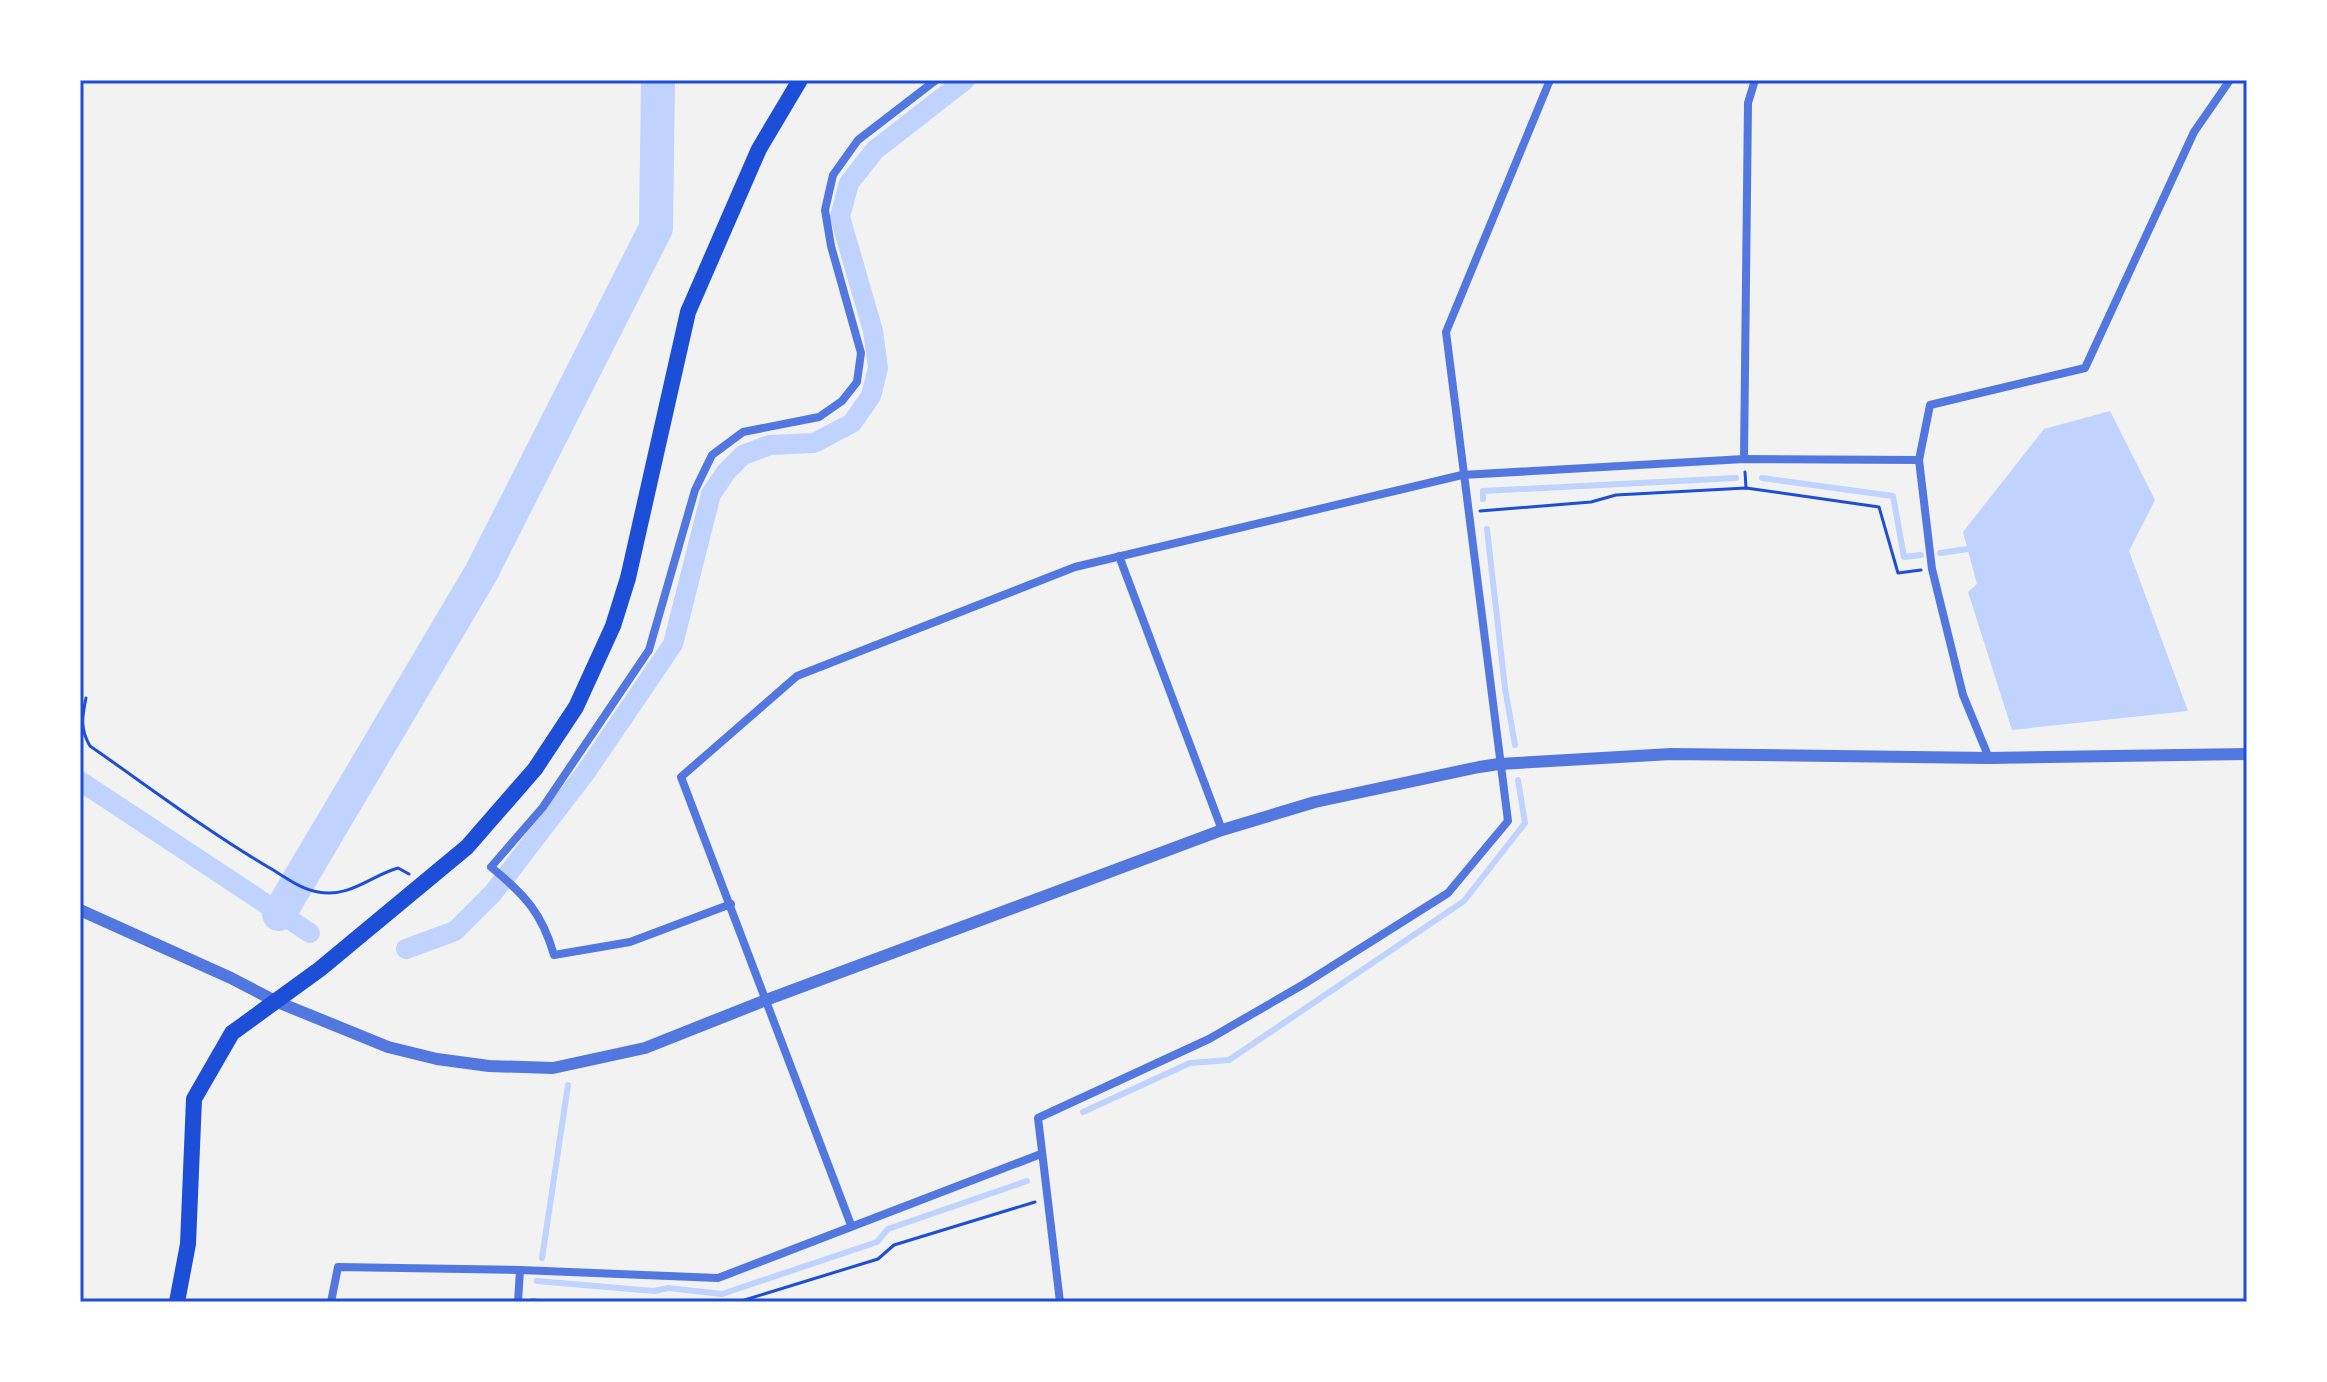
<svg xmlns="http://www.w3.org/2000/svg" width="2327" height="1382" viewBox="0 0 2327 1382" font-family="Barlow,sans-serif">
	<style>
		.water { fill: #bfd3fe }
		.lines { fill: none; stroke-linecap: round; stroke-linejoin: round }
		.stream { stroke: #bfd3fe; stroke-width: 6 }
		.canal { stroke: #bfd3fe; stroke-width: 20 }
		.river { stroke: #bfd3fe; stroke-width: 34 }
		.path { stroke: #1d4ed8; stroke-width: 3 }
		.minor { stroke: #5277de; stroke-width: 8 }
		.tertiary { stroke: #5277de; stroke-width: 12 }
		.primary { stroke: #1d4ed8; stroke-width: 16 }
		.neatline { fill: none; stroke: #1d4ed8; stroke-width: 3 }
	</style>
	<rect width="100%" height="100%" fill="#f2f2f2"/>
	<!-- water -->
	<path class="water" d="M2110,411l45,89 -26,51 59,160 -176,19 -44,-138 9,-8 -14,-52 81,-103z"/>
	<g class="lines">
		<!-- stream -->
		<g class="stream">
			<path d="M1762,478l131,18 11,61 17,-2"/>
			<path d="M1483,499v-8l253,-13"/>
			<path d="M1487,529l18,159 10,57"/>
			<path d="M1940,553l28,-4"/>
			<path d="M1083,1112l107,-49 39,-3 235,-159 61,-78 -7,-43"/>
			<path d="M542,1258l26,-173"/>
			<path d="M537,1281l117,10 14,-3 54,6 155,-52 11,-13 139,-48"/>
		</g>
		<!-- canal -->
		<g class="canal">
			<path d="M80,781l230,152"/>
			<path d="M406,949l49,-18 38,-38 93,-121 87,-128 38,-150 15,-22 17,-17 27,-10 44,-2 38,-20 19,-27 7,-28 -5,-37 -33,-114 9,-34 26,-33 90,-70"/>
		</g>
		<!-- river -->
		<path class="river" d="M279,914l202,-341 175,-345 2,-148"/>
		<!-- path -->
		<g class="path">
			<path d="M1745,472l1,16"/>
			<path d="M1480,511l111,-9 25,-7 130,-7 133,19 19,66 23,-3"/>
			<path d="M86,698c-4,19 -6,31 4,48 59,41 117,85 178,121 16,9 32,22 50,25 32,6 52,-16 80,-24l11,6"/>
			<path d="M532,1300l29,2"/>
			<path d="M738,1302l140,-43 16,-14 141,-43"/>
		</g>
		<!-- minor -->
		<g class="minor">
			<path d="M1744,459l4,-356 7,-23"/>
			<path d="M1119,556l103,274"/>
			<path d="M1989,758l-26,-63 -31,-126 -13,-109 11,-55 155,-37 109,-236 36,-52"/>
			<path d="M731,904l-101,38 -76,13c-12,-42 -29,-60 -63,-88l52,-60 106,-157 46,-160 17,-35 31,-23 76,-15 23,-16 15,-19 4,-29 -30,-107 -6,-36 8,-35 25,-35 78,-60"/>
			<path d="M851,1225l-170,-448 116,-101 278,-109 387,-92 282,-16 175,1"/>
			<path d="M331,1302l7,-35 182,3 198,8 323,-124"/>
			<path d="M518,1302l2,-32"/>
			<path d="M1060,1302l-22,-184 171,-79 95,-55 144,-91 60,-72 -62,-489 104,-252"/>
		</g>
		<!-- tertiary -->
		<path class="tertiary" d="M80,910l151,68 44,23 113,46 49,12 52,7 64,2 92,-20 121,-48 456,-170 93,-28 164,-35 20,-3 172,-10 318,4 258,-4"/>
		<!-- primary -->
		<path class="primary" d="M177,1302l11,-58 6,-145 38,-66 88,-64 147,-122 68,-78 41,-62 37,-81 15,-48 60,-266 71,-163 41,-69"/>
	</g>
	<!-- border -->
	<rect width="2327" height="1382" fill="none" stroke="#ffffff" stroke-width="164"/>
	<rect x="82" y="82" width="2163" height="1218" class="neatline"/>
</svg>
